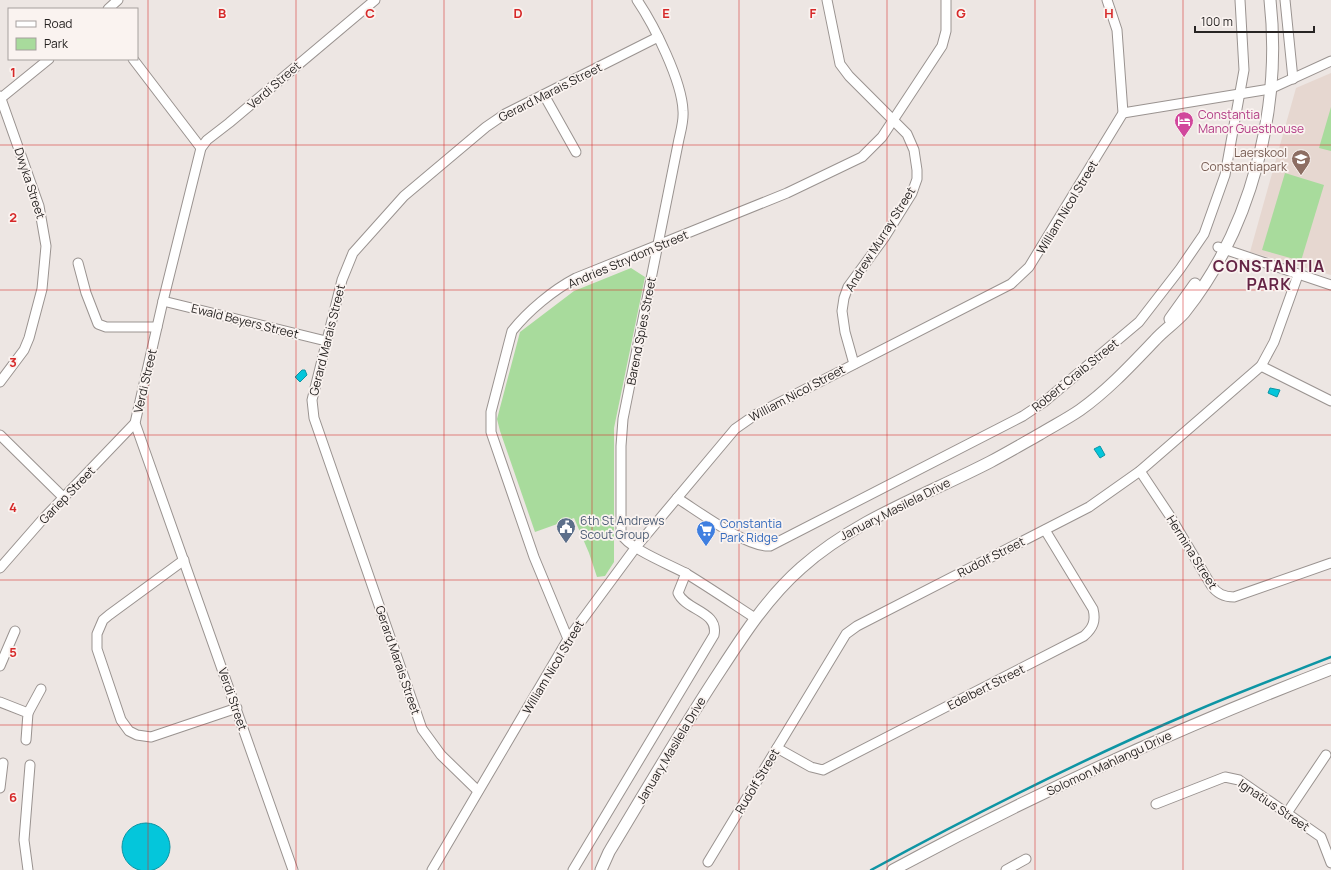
<svg xmlns="http://www.w3.org/2000/svg" width="1331" height="870" viewBox="0 0 1331 870" font-family="Manrope,sans-serif">
	<style>
		.built { fill: #e6d7d0 }
		.green { fill: #a8db9c }
		.water { fill: #04c6db; stroke: #0e95a4 }
		.lines { fill: none; stroke-linecap: round; stroke-linejoin: round }
		.stream { stroke: #0e95a4; stroke-width: 2.5 }
		.minor-casing { stroke: #9a9390; stroke-width: 11 }
		.major-casing { stroke: #9a9390; stroke-width: 13 }
		.minor { stroke: #fff; stroke-width: 9 }
		.major { stroke: #fff; stroke-width: 11 }
		.grid { fill: none; stroke: #d62828; stroke-width: 1; stroke-opacity: 0.55 }
		.labels { text-anchor: middle; dominant-baseline: central; stroke-width: 3.5; stroke-linejoin: round; paint-order: stroke }
		.street-label { font-size: 12px; fill: #272423; stroke: #faf3f0 }
		.hotel-label { font-size: 12px; fill: #b23c85; stroke: #faf3f0; text-anchor: start }
		.education-label { font-size: 12px; fill: #785e54; stroke: #faf3f0; text-anchor: end }
		.service-label { font-size: 12px; fill: #4e5e75; stroke: #faf3f0; text-anchor: start }
		.shop-label { font-size: 12px; fill: #366cbe; stroke: #faf3f0; text-anchor: start }
		.district-label { font-size: 16px; font-weight: bold; letter-spacing: 1px; fill: #642445; stroke: #faf3f0 }
		.grid-label { font-size: 13px; text-anchor: middle; font-weight: bold; fill: #d62828; stroke: #faf3f0; stroke-width: 3.5; stroke-linejoin: round; paint-order: stroke }
	</style>
	<rect width="100%" height="100%" fill="#ede6e3"/>
	<!-- built -->
	<path class="built" d="M1331,73v202l-81,-23 46,-164z"/>
	<!-- green -->
	<g class="green">
		<path d="M1331,107v44l-12,-3z"/>
		<path d="M1285,173l39,12 -23,76 -39,-11z"/>
		<path d="M631,268l14,9 -31,151v134l-9,14 -8,1 -8,-24 -15,-35 -39,14 -35,-101 -3,-12 23,-87 54,-41z"/>
	</g>
	<!-- water -->
	<g class="water">
		<path d="M302,370h3l2,5 -7,7 -5,-5z"/>
		<path d="M1270,388l10,2 -3,7 -9,-4z"/>
		<path d="M1100,446l5,9 -5,3 -6,-9z"/>
		<circle cx="146" cy="847" r="24"/>
	</g>
	<g class="lines">
		<!-- stream -->
		<path class="stream" d="M871,870c105,-57 212,-111 322,-158 46,-20 92,-37 138,-55"/>
		<defs>
			<g id="minor">
				<path d="M637,0c17,25 45,81 46,111 1,11 -3,22 -5,33l-55,275 -2,27v88c8,15 50,31 66,40 23,14 45,29 68,44"/>
				<path d="M827,0l13,64 9,12 58,58 7,16 3,20v9l-5,14 -28,45 -36,49 -4,11 -2,13 3,21 9,32"/>
				<path d="M1285,0l8,79"/>
				<path d="M108,9l10,-9"/>
				<path d="M133,59l68,89"/>
				<path d="M544,95l32,57"/>
				<path d="M0,96l39,110 7,40 -4,43 -13,49 -5,12 -24,32"/>
				<path d="M1,98l48,-39"/>
				<path d="M1123,113l147,-24 61,-28"/>
				<path d="M1218,247l113,38"/>
				<path d="M78,263l8,30 12,31 8,3h51"/>
				<path d="M163,301l163,40"/>
				<path d="M1261,366l70,35"/>
				<path d="M0,435l64,63"/>
				<path d="M1140,471l30,45 41,69c6,9 13,12 23,12l97,-34"/>
				<path d="M677,498c21,13 70,50 93,48l253,-130 21,-14 95,-80 41,-53 24,-35 21,-59 19,-105 -4,-70"/>
				<path d="M184,560l-75,55 -6,5 -6,14v15l24,71 8,11 8,4 14,2 86,-29"/>
				<path d="M0,568l42,-48 93,-97"/>
				<path d="M568,639l-34,-82 -43,-125v-20l21,-81c16,-20 41,-41 64,-53l211,-85 75,-36 20,-20 60,-91 4,-15v-31"/>
				<path d="M0,666l15,-35"/>
				<path d="M0,702l28,11 -2,27"/>
				<path d="M28,713l13,-24"/>
				<path d="M777,748l34,19 12,3 261,-134c9,-8 12,-15 9,-27l-48,-79"/>
				<path d="M0,788l3,-25"/>
				<path d="M478,791l-37,-36 -19,-26 -108,-311 -2,-18 30,-120 11,-27 51,-57 82,-69 19,-13 153,-77"/>
				<path d="M1156,804l69,-27 14,3 82,57 10,26"/>
				<path d="M1287,813l39,-58"/>
				<path d="M708,862l138,-228 11,-8 232,-119 51,-36 121,-105 13,-24 24,-67"/>
				<path d="M28,870l-4,-30 6,-75"/>
				<path d="M293,870l-158,-447 28,-122 38,-153 6,-8 22,-17 146,-123"/>
				<path d="M432,870l136,-231 68,-92 99,-118 20,-14 256,-131 18,-17 94,-154 -6,-83 -10,-30"/>
				<path d="M573,870l141,-235c5,-24 -28,-24 -36,-42l8,-20"/>
				<path d="M1006,870l20,-11"/>
			</g>
			<g id="major">
				<path d="M1170,319l25,-35"/>
				<path d="M601,870l8,-18c37,-61 72,-122 111,-181 24,-37 48,-74 81,-103 55,-49 125,-73 189,-106 17,-9 34,-19 50,-28 13,-8 27,-15 40,-24 28,-20 51,-45 75,-70 9,-10 20,-17 29,-27 68,-85 98,-206 86,-313"/>
				<path d="M893,870c142,-77 288,-143 438,-201"/>
			</g>
		</defs>
		<!-- minor casing -->
		<use href="#minor" class="minor-casing"/>
		<!-- major casing -->
		<use href="#major" class="major-casing"/>
		<!-- minor -->
		<use href="#minor" class="minor"/>
		<!-- major -->
		<use href="#major" class="major"/>
	</g>
	<!-- grid -->
	<path class="grid" d="M148,0v870M296,0v870M444,0v870M592,0v870M739,0v870M887,0v870M1035,0v870M1183,0v870M0,145h1331M0,290h1331M0,435h1331M0,580h1331M0,725h1331"/>
	<!-- icons -->
	<defs>
		<symbol id="hotel-pin" viewBox="-11 -11 22 30"><path d="M0 17L-7.5 6A9.5 9.5 0 1 1 7.5 6Z" fill="#d1479c" stroke="#faf3f0"/><path d="M-6-4.5h1.5V1H6V5H4.5V3h-9V5H-6ZM-4 0a1.8 1.8 0 1 1 3.6 0ZM.5 0V-2.5h3Q6-2.5 6 0Z" fill="#fff"/></symbol>
		<symbol id="school-pin" viewBox="-11 -11 22 30"><path d="M0 17L-7.5 6A9.5 9.5 0 1 1 7.5 6Z" fill="#8d6e63" stroke="#faf3f0"/><path d="M0-5L7-2L0 1L-7-2ZM-4 1L0 2.5L4 1V4Q0 6-4 4Z" fill="#fff"/></symbol>
		<symbol id="civic-pin" viewBox="-11 -11 22 30"><path d="M0 17L-7.5 6A9.5 9.5 0 1 1 7.5 6Z" fill="#5c6f8a" stroke="#faf3f0"/><path d="M-.6-6.5H3V-4.5H.6V-3L4-1V1h2V6H-6V1h2V-1L-.6-3ZM-1.2 2.5V6h2.4V2.5Z" fill="#fff"/></symbol>
		<symbol id="supermarket-pin" viewBox="-11 -11 22 30"><path d="M0 17L-7.5 6A9.5 9.5 0 1 1 7.5 6Z" fill="#3f7fe0" stroke="#faf3f0"/><path d="M-6-5.5h2.5l.6 2H6L4.5 2H-2.5L-4.4-4H-6ZM-1.5 3.2a1.3 1.3 0 1 0 .1 0ZM3 3.2a1.3 1.3 0 1 0 .1 0Z" fill="#fff"/></symbol>
	</defs>
	<g fill-rule="evenodd">
		<use href="#hotel-pin" x="1173" y="110" width="22" height="30"/>
		<use href="#school-pin" x="1290" y="148" width="22" height="30"/>
		<use href="#civic-pin" x="555" y="516" width="22" height="30"/>
		<use href="#supermarket-pin" x="695" y="519" width="22" height="30"/>
	</g>
	<g class="labels">
		<!-- street labels -->
		<g class="street-label">
			<text transform="translate(274 85) rotate(-41)">Verdi Street</text>
			<text transform="translate(550 92) rotate(-27)">Gerard Marais Street</text>
			<text transform="translate(30 183) rotate(72)">Dwyka Street</text>
			<text transform="translate(1067 207) rotate(-59)">William Nicol Street</text>
			<text transform="translate(880 239) rotate(-58)">Andrew Murray Street</text>
			<text transform="translate(628 259) rotate(-23)">Andries Strydom Street</text>
			<text transform="translate(245 321) rotate(14)">Ewald Beyers Street</text>
			<text transform="translate(641 331) rotate(-79)">Barend Spies Street</text>
			<text transform="translate(327 340) rotate(-76)">Gerard Marais Street</text>
			<text transform="translate(1075 375) rotate(-39)">Robert Craib Street</text>
			<text transform="translate(145 381) rotate(-77)">Verdi Street</text>
			<text transform="translate(797 393) rotate(-28)">William Nicol Street</text>
			<text transform="translate(67 495) rotate(-46)">Gariep Street</text>
			<text transform="translate(895 509) rotate(-27)">January Masilela Drive</text>
			<text transform="translate(1192 552) rotate(58)">Hermina Street</text>
			<text transform="translate(991 557) rotate(-27)">Rudolf Street</text>
			<text transform="translate(398 660) rotate(71)">Gerard Marais Street</text>
			<text transform="translate(553 667) rotate(-59)">William Nicol Street</text>
			<text transform="translate(986 687) rotate(-27)">Edelbert Street</text>
			<text transform="translate(233 699) rotate(71)">Verdi Street</text>
			<text transform="translate(671 750) rotate(-59)">January Masilela Drive</text>
			<text transform="translate(1109 763) rotate(-25)">Solomon Mahlangu Drive</text>
			<text transform="translate(757 781) rotate(-59)">Rudolf Street</text>
			<text transform="translate(1274 805) rotate(34)">Ignatius Street</text>
		</g>
		<!-- hotel labels -->
		<g class="hotel-label">
			<text x="1198" y="114">Constantia<tspan x="1198" dy="14">Manor Guesthouse</tspan></text>
		</g>
		<!-- education labels -->
		<g class="education-label">
			<text x="1287" y="152">Laerskool<tspan x="1287" dy="14">Constantiapark</tspan></text>
		</g>
		<!-- service labels -->
		<g class="service-label">
			<text x="580" y="520">6th St Andrews<tspan x="580" dy="14">Scout Group</tspan></text>
		</g>
		<!-- shop labels -->
		<g class="shop-label">
			<text x="720" y="523">Constantia<tspan x="720" dy="14">Park Ridge</tspan></text>
		</g>
		<!-- district labels -->
		<g class="district-label">
			<text x="1269" y="266">CONSTANTIA<tspan x="1269" dy="18">PARK</tspan></text>
		</g>
	</g>
	<g class="grid-label">
		<text x="222" y="18">B</text>
		<text x="370" y="18">C</text>
		<text x="518" y="18">D</text>
		<text x="666" y="18">E</text>
		<text x="813" y="18">F</text>
		<text x="961" y="18">G</text>
		<text x="1109" y="18">H</text>
		<text x="13" y="77">1</text>
		<text x="13" y="222">2</text>
		<text x="13" y="367">3</text>
		<text x="13" y="512">4</text>
		<text x="13" y="657">5</text>
		<text x="13" y="802">6</text>
	</g>
	<!-- legend -->
	<rect x="8" y="8" width="130" height="52" fill="#faf3f0" stroke="#a6a09e"/>
	<rect x="16" y="21" width="20" height="6" fill="#ffffff" stroke="#a6a09e"/>
	<text x="44" y="28" font-size="12" fill="#272423">Road</text>
	<rect x="16" y="38" width="20" height="12" fill="#a8db9c" stroke="#a6a09e"/>
	<text x="44" y="48" font-size="12" fill="#272423">Park</text>
	<!-- scale -->
	<path d="M1195 26v6h119v-6" fill="none" stroke="#272423" stroke-width="2"/>
	<text x="1201" y="26" font-size="12" fill="#272423" stroke="#faf3f0" stroke-width="3" paint-order="stroke">100 m</text>
</svg>
